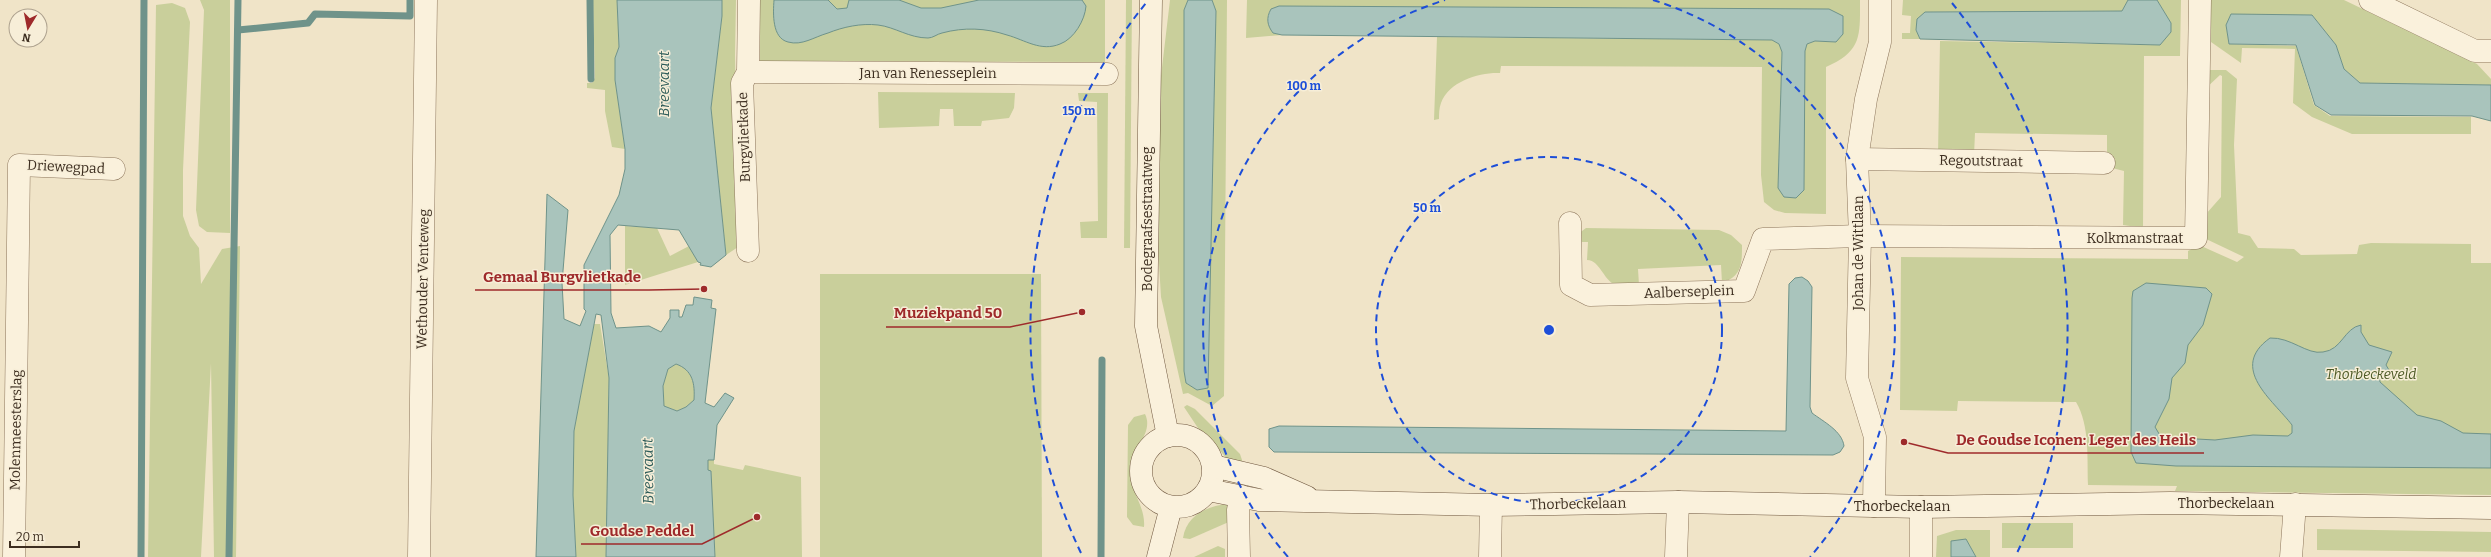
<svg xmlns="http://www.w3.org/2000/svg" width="2491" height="557" viewBox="0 0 2491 557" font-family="Bitter,serif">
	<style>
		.green { fill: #c9cf9b }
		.water { fill: #a9c4bc; stroke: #6f938a; fill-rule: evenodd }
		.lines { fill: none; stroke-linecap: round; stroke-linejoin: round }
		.stream { stroke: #6f938a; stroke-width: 7 }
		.street-casing { stroke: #8d765c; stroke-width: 23 }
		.secondary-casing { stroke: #6f573f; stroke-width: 23 }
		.street { stroke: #faf1dc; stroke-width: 22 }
		.secondary { stroke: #faf1dc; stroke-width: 22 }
		.ring { fill: none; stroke: #1d4ed8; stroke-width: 2; stroke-dasharray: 7 5 }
		.labels { text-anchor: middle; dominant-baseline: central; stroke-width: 3; stroke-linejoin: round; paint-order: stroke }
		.street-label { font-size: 14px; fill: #3d2e20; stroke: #f7eed8 }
		.park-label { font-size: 14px; font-style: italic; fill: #4d5a26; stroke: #f7eed8 }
		.water-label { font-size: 15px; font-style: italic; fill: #2f5d5a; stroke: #f7eed8 }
		.centre { fill: #1d4ed8; stroke: #f7eed8; stroke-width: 2 }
		.ring-label { font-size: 12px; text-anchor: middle; font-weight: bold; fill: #1d4ed8; stroke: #f7eed8; stroke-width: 3; stroke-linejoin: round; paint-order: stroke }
		.leader { fill: none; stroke: #9e2a2b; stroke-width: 1.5 }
		.callout-dot { fill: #9e2a2b; stroke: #f7eed8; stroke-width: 1.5 }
		.callout-label { font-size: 15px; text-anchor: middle; font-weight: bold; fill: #9e2a2b; stroke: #f7eed8; stroke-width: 3; stroke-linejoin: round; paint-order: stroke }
	</style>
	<rect width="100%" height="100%" fill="#f0e4c8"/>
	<!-- green -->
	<g class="green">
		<path d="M200,0h30v233l-23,-1 -8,-6 -3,-16 8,-200z"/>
		<path d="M593,0h24l2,47 -4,11v22l10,69 -13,-2 -7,-36v-21l-18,-2v-5h5l3,-5z"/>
		<path d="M722,0h14l-1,55 3,192 -12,8 -15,-147 11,-92z"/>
		<path d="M760,0h345v62l-345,-1z"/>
		<path d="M1126,0h6l-2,248h-6z"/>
		<path d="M1170,0h18l-4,10v361l2,12 11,7 11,-2 8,-377 -4,-11h15l-3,396 -12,10 -24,-13 -5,1 -22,-97 -4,-67 4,-154z"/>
		<path d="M1247,0h613c0,36 2,51 -34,67v147l-41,-1 -11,-3 -10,-8 -3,-27 1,-108 -261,-1 -1,7c-20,-1 -51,8 -59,30 -2,5 -2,11 -2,16l-5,1 3,-83 335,3 7,4 3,8 -4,136 26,2 1,-139 2,-7 8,-3 20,1 -6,-33h-558c-5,9 -4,16 2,24l9,2 -36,3z"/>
		<path d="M1903,0h225l-6,11 -197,1 -9,18 4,9h-18v-6h8l1,-17 -9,-1z"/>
		<path d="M2157,0h24l-1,56h-36l-1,172 -20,-3 1,-54 -12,-3 1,-11 -6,-1v-21l-132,-2 -1,22h-36l2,-114 220,4 11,-22z"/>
		<path d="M2211,0h133l133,64 14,15v6l-131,-2 -16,-14 -8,-24 -24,-30h-81l-5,10 3,19 67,2 18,59 16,11 141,1v17h-119l-40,-17 -19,-14 2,-54 -53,-1 -1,15 -30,-21z"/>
		<path d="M172,3l13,5 5,14 -7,148v46l7,20 9,12 2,36 21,-35 18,-3 -4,311h-22l-3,-194 -10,194h-53l8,-552z"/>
		<path d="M2210,70h16l11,9 -3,66 4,88 12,3 8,12 36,1 7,6 56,-1 2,-9 12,-2 100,1v19h20v232l-316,-4 2,-5 -89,-1c-1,-27 2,-59 -12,-83l-118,-1 -1,10 -57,-1 1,-153 287,2v-8l11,-6 38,17 7,-5 -40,-19 2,-24 15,-17 1,-121 -2,-1 -15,14 1,-17z"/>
		<path d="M878,92l137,1 -1,15 -5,10 -27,3 -1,5h-27l-1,-17h-13l-1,17 -60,2z"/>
		<path d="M1078,93h30l-1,145h-26l-1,-16 18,-1 -1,-119 -18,-1z"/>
		<path d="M625,226l32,2 13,28 19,-10 9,16 -73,23z"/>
		<path d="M1586,228l133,2 12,5 11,10c0,19 0,31 -20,38l-1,-18 -83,4 1,16c-7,0 -14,2 -20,1 -15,-2 -18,-26 -32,-26l1,-18h-11l1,-8z"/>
		<path d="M820,274h221l1,283h-222z"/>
		<path d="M594,324h6l9,54 -3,179h-30l-3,-62 1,-64z"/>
		<path d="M676,364c17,6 19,20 18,36l-8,7 -9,4 -13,-5 -1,-20 5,-17z"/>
		<path d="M1187,405l8,4 45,45 3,9 -16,-4 -20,-24 -9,-7 -14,-21z"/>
		<path d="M1145,414c9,18 -12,35 -15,52 -3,22 16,39 14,61l-11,-2 -6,-8 1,-92 6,-8z"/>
		<path d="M708,459l6,1v4l29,6 2,-5 56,12 1,80h-87l-4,-86h-3z"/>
		<path d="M1227,504l3,1 1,16 -41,18 -7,-1c3,-22 24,-32 44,-34z"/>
		<rect x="2002" y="523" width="71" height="25"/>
		<path d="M2317,529l174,3v20l-174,-2z"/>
		<path d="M1956,530h34v27h-54l1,-21z"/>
		<path d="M1218,546l7,3v8h-31z"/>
	</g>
	<!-- water -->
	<g class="water">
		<path d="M617,0h105v16l-11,92 15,147 -15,12 -11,-2 1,-2 -3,-1 -19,-32 -61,-5 -8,10 1,78 5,15 33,-2 12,6 9,-14v-8h9v7h3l4,-12h7l1,-8 18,3 -1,8 5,1 -11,94 9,4 11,-14 9,5 -17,27 -3,35h-6v10l3,1 4,86h-109l3,-179 -8,-63 -5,-1 -22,117 -1,64 3,62h-40l11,-363 21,16 -6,73 2,36 16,7 6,-15 -2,-2v-44l35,-70 6,-26v-20l-10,-69v-22l4,-11zM676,364c17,6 19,20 18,36l-8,7 -9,4 -13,-5 -1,-20 5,-17z"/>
		<path d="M774,0h54l9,9 10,-1 2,-8h50l22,8h20l38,-8h103l4,6c-1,14 -12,33 -26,38 -19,8 -35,-4 -53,-9 -21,-7 -43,-8 -65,-2 -5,1 -9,5 -14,5 -19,0 -33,-11 -50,-13 -17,-2 -35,2 -50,8 -14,4 -26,13 -40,9 -16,-4 -15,-28 -14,-42z"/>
		<path d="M1188,0h24l4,11 -8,377 -11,2 -11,-7 -2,-12v-361z"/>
		<path d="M2128,0h29l14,23v9l-11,13 -240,-6 -4,-9 1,-11 8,-7 197,-1z"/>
		<path d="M1279,6l550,3 14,7v18l-7,8 -21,-1 -8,3 -2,7 -1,139 -8,8 -12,-1 -6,-9 4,-136 -3,-8 -7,-4 -490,-5 -9,-2c-6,-8 -7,-15 -2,-24z"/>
		<path d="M2231,14l81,1 24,30 8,24 16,14 131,2v36l-19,-5 -141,-1 -16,-10 -19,-60 -67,-1 -3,-19z"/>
		<path d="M1802,277l6,4 4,6 -2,120 2,6c12,9 30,18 32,33l-4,6 -7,3 -559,-3 -5,-5v-18l10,-3 507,5 3,-147 6,-6z"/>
		<path d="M2146,283l60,5 6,6 -9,31 -15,20 -3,18 -13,15 -3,21 -14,28 6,10 54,3 38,-5 35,1 4,-3v-8c-19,-25 -64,-57 -22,-87 21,-1 37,17 53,14 19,-2 21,-24 38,-27v7l8,13 23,7 -6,13 3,5 -2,3 -8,1 1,8 37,33 24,6 22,12 28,1v34l-315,-2 -40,-3 -5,-11 1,-154 1,-7z"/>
		<path d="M1966,539l10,18h-25v-16z"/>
	</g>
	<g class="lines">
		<!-- stream -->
		<g class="stream">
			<path d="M590,0l1,79"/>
			<path d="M238,30l70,-7 7,-9 95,2v-16"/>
			<path d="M141,557l3,-557"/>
			<path d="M229,557l9,-557"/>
			<path d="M1101,557l1,-197"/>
		</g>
		<defs>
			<g id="street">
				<path d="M2370,0l105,51h16"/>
				<path d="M748,72l359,2"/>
				<path d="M1857,159l247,4"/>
				<path d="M1570,223l1,62 19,10 154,-4 19,-52 97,-3 336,2 4,-238"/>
				<path d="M748,251l-6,-168 6,-11 1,-72"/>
				<path d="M1874,506l1,-69 -18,-59 3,-142 -3,-77 9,-60 14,-57v-42"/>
				<path d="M1921,507v50"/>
				<path d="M14,557l5,-392 95,4"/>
				<path d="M419,557l7,-557"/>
				<path d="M1239,557l-1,-47 3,-14"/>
				<path d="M1490,557l1,-52"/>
				<path d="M1676,557l2,-55"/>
				<path d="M2291,557l4,-53"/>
			</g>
			<g id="secondary">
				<path d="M1151,0l-5,326 22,110"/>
				<circle cx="1177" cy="471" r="36"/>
				<path d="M1213,466l51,12 43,19"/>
				<path d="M1208,490l51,10 232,5 187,-3 243,5 249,-4 321,5"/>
				<path d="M1158,557l13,-50"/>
			</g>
		</defs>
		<!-- street casing -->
		<use href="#street" class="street-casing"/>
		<!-- secondary casing -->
		<use href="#secondary" class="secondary-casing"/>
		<!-- street -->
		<use href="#street" class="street"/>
		<!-- secondary -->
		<use href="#secondary" class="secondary"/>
	</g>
	<!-- distance rings -->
	<g class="ring">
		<circle cx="1549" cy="330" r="173"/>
		<path d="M1288 557A346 346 0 0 1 1445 0M1653 0A346 346 0 0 1 1810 557"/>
		<path d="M1081 553A519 519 0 0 1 1146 3M1952 3A519 519 0 0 1 2017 553"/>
	</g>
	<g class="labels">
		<!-- street labels -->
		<g class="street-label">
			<text x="928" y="73">Jan van Renesseplein</text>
			<text transform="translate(744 137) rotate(-92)">Burgvlietkade</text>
			<text transform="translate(1981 161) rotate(1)">Regoutstraat</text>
			<text transform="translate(66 167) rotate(3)">Driewegpad</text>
			<text transform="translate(1147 219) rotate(-90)">Bodegraafsestraatweg</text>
			<text x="2135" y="238">Kolkmanstraat</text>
			<text transform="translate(1858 253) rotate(-90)">Johan de Wittlaan</text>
			<text transform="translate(423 279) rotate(-89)">Wethouder Venteweg</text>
			<text transform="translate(1689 292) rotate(-2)">Aalberseplein</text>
			<text transform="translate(16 430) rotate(-89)">Molenmeesterslag</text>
			<text x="2226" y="503">Thorbeckelaan</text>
			<text transform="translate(1578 504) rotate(-1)">Thorbeckelaan</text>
			<text x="1902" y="506">Thorbeckelaan</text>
		</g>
		<!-- park labels -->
		<g class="park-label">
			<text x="2371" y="374">Thorbeckeveld</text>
		</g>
		<!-- water labels -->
		<g class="water-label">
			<text transform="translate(664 84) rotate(-90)">Breevaart</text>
			<text transform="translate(648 471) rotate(-91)">Breevaart</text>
		</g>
	</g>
	<circle cx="1549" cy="330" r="6" class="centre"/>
	<g class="ring-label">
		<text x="1304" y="90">100 m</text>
		<text x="1079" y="115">150 m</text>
		<text x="1427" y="212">50 m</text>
	</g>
	<!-- callouts -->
	<path class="leader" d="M704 289L649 290H475M1082 312L1010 327H886M1904 442L1948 453H2204M757 517L702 544H581"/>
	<g class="callout-dot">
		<circle cx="704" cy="289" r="4"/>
		<circle cx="1082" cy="312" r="4"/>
		<circle cx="1904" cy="442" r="4"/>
		<circle cx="757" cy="517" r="4"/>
	</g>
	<g class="callout-label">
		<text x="562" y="282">Gemaal Burgvlietkade</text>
		<text x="948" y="318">Muziekpand 50</text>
		<text x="2076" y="445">De Goudse Iconen: Leger des Heils</text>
		<text x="642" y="536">Goudse Peddel</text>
	</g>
	<!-- north arrow -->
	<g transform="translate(28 28) rotate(190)"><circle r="19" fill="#f7eed8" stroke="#ada18e"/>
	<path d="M0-3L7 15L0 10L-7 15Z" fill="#9e2a2b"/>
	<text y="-6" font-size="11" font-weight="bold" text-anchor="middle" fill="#3d2e20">N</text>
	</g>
	<!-- scale -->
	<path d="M10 541v6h69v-6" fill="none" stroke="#3d2e20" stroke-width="2"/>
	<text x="16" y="541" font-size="12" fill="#3d2e20" stroke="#f7eed8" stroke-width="3" paint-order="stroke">20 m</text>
</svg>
